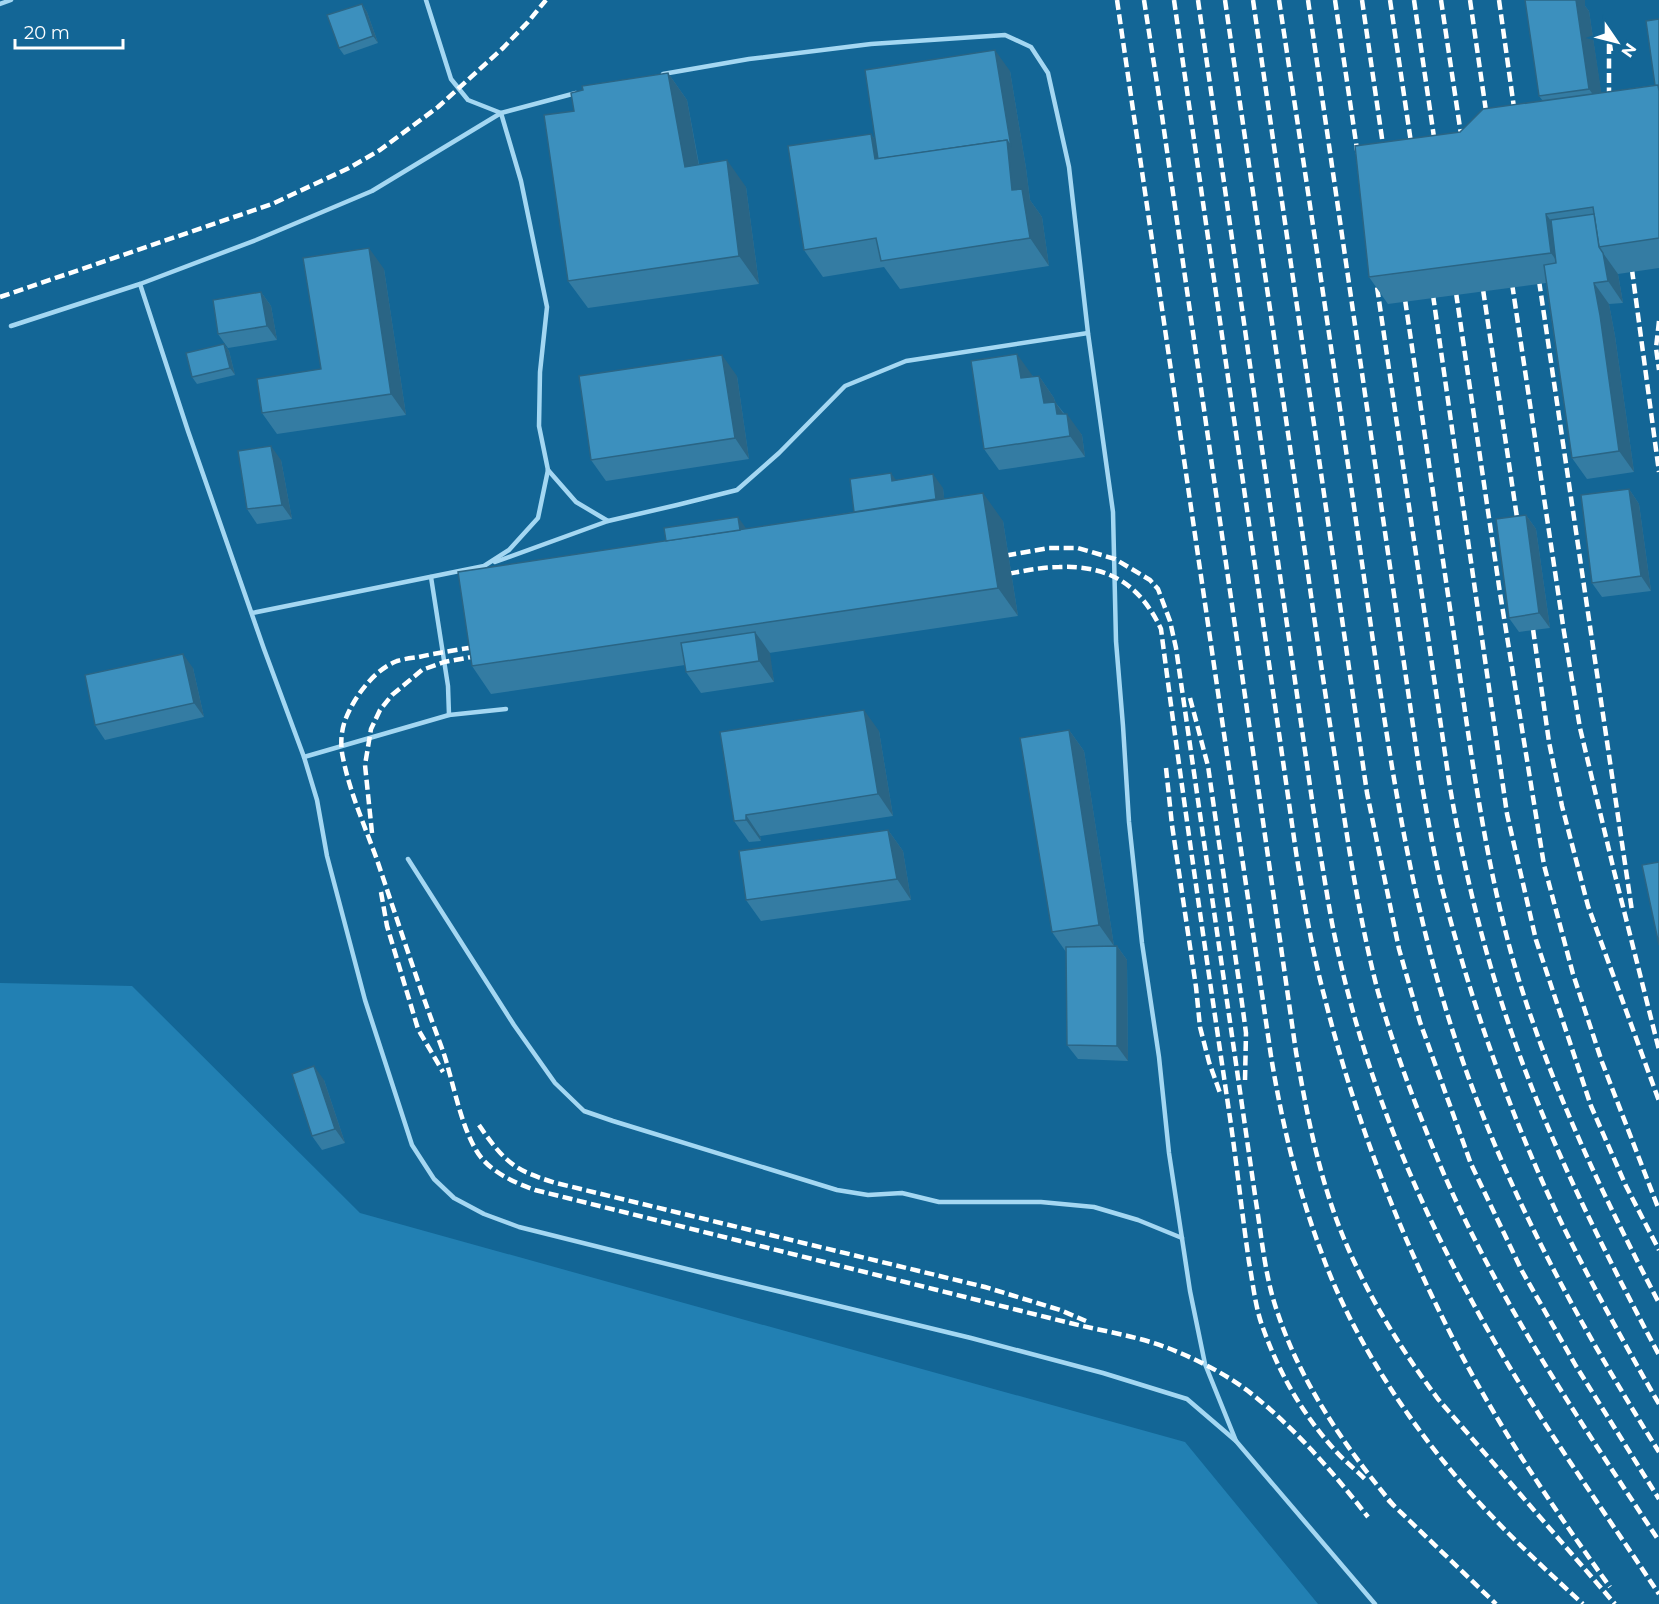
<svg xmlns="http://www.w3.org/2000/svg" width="1659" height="1604" viewBox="0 0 1659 1604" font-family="Montserrat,sans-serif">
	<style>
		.green { fill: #2280b3 }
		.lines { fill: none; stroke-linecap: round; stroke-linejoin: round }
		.lane { stroke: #a4d7f2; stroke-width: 4.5 }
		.rail { stroke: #fff; stroke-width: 4.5; stroke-dasharray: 10 4.5; stroke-linecap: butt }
		.wall { fill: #347ca3 }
		.shaded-wall { fill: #2a6585 }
		.building { fill: #3c90be; stroke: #2a6585; stroke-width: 1.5 }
	</style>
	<rect width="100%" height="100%" fill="#136696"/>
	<!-- green -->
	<path class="green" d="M0,983l132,3 228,227 825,229 133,162h-1318z"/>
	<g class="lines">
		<!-- lane -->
		<g class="lane">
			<path d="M426,0l25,79 17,21 33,13 75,-20"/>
			<path d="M0,4l11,-4"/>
			<path d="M663,74l86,-15 122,-15 134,-9 26,12 17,26 21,94 19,166 25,179 3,129 7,85 6,96 13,121 17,114 10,96 21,138 15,73 31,77"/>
			<path d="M140,284l48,147 76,218 40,108 13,43 10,56 38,144 47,145 22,34 20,19 30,16 35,13 196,49 256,62 132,35 84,26 49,42 139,163"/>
			<path d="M11,326l129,-42 116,-44 116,-49 129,-78 20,68 26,126 -7,65 -1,54 9,44 -10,48 -29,32 -25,16 -232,47"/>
			<path d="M548,470l28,32 32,19 69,-16 60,-15 42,-37 66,-67 61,-25 182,-28"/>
			<path d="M495,562l113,-41"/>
			<path d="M431,577l17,109 1,29"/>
			<path d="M304,757l145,-42 57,-6"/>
			<path d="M408,859l106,166 41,58 29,28 29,10 224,69 31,5 34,-2 37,9h102l53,5 44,13 44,18"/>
		</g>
		<!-- rail -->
		<g class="rail">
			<path d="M1117,0l154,1056c11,68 27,134 51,198 26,73 77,154 127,214 40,49 87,93 134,136"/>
			<path d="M1144,0l17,109 135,943c10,57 21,115 41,169 24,64 60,123 101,178l177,205"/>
			<path d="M1174,0l122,852c8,50 16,99 29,147 31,123 77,243 136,355 43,81 95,158 149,233"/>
			<path d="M1198,0l115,807c6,38 12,77 19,116 25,128 73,254 135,369 56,106 126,203 192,302"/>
			<path d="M1225,0c28,194 57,388 84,581 11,79 23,157 35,235 9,59 19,118 34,176 14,49 32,99 51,146 57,145 145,274 230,403"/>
			<path d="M1253,0l114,793 32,156 21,73 51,142 51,107 54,95 83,133"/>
			<path d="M1279,0c27,178 54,357 79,535 24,166 43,333 94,494 49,153 122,287 207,423"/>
			<path d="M1308,0l111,767c7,42 14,84 24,125 29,113 68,226 119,332 30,61 63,121 97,180"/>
			<path d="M1335,0l24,163"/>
			<path d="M1362,0l23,159"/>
			<path d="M1390,0l23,156"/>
			<path d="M1414,0l22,151"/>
			<path d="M1441,0l22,148"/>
			<path d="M1470,0l18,125"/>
			<path d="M1499,0l17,122"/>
			<path d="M1607,27l4,24"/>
			<path d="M1609,44v49l2,14"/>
			<path d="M1630,255l29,217"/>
			<path d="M1537,267l95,644"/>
			<path d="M1510,270l54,362 16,96 34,143 45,179"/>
			<path d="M1375,273l74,508c17,104 44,208 83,307 36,92 81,180 127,267"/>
			<path d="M1481,276l38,255"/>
			<path d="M1454,279l46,314 44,272 29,109 29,88 57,148"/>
			<path d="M1431,281l76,533 29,126 55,166 35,80 33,64"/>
			<path d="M1403,286c18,121 35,242 53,363 16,110 30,221 62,328 35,114 86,221 141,326"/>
			<path d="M0,297l272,-93 77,-36 31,-18 58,-43 65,-59 25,-26 18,-22"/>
			<path d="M1659,321l-3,27 3,22"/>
			<path d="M992,558l57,-10h29l37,11 35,21 8,9 12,32 6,27 80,554c6,37 9,76 22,112 24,71 68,134 116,192"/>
			<path d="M995,576c21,-3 43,-9 64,-9 49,-2 81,17 102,62 21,163 45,326 69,489 7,48 12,96 19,144 4,21 6,45 14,66 16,45 39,85 70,120 10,12 22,21 33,32"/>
			<path d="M1531,615l18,127 13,64 26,100 71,195"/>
			<path d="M486,645c-22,4 -45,7 -67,12 -7,1 -16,2 -22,4 -23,9 -42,35 -51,57 -5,12 -6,27 -3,40 7,35 21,66 33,99 22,65 43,130 67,194 10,30 17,72 33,99 12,21 37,32 59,40l535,133c32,8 67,13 98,25 28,11 56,25 80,43 46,36 85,81 120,126"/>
			<path d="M1190,698l18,68 34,237 4,30 -1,48"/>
			<path d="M1166,768l6,57 24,162 4,40 9,35 11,31"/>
			<path d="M372,833l-7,-68 6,-36 9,-19 12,-15 30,-25 22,-8 44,-8"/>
			<path d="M381,892l6,34 31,103 25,43"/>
			<path d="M479,1125c13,19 27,39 49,48 9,4 18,7 28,10l429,104 75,23 26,11"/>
			<path d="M1388,1500l108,104"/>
		</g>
	</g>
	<!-- wall -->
	<g class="wall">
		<path d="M1525,0h60v6l4,5 12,82 54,-8 4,-66v249l-41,6 5,29 -14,1 6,32 19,136 -47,7 -15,-21 -26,-175 -158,21 -19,-27 91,-145 83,-31 -4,-5z"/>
		<path d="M362,4l5,8 11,31 -34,12 -5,-7z"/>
		<path d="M1010,71l16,97 4,32 12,17 7,49 -149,23 -16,-22 -61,10 -19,-27 67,-116 4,6z"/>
		<path d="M668,73l19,27 12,64 47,23 13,97 -171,24 -20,-27 6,-170z"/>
		<path d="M384,269l22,146 -129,19 -15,-21 59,-44z"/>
		<path d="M261,292l10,14 6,34 -49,8 -10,-14z"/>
		<path d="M224,344l5,7 6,24 -38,9 -5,-7z"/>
		<path d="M1032,375l1,2 6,-1 15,22 1,4 27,33 3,22 -86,13 -15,-21z"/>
		<path d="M737,376l12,83 -143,22 -15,-21z"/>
		<path d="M281,460l11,59 -35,5 -10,-15z"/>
		<path d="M897,481l46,7 1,11 59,22 15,95 -249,37 5,29 -73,11 -15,-21 -1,-7 -194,29 -19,-28 274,-137 108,-17z"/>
		<path d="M1629,489l10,15 12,87 -49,6 -10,-14z"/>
		<path d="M1526,515l10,14 14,99 -31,4 -10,-14z"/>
		<path d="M193,668l11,49 -99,23 -10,-15z"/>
		<path d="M1069,730l15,21 30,195h3l10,14 1,101 -50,-2 -11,-14 -1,-93 -14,-20z"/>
		<path d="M879,731l14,85 -133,20 1,5 -12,1 -15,-21z"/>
		<path d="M888,830l15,21 8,49 -150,21 -15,-21z"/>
		<path d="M324,1080l21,63 -23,7 -10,-14z"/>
	</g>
	<!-- shaded-wall -->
	<g class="shaded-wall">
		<path d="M1576,0h9v6l4,5 15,99 -15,-21z"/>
		<path d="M362,4l5,8 11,31 -5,-7z"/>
		<path d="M995,50l15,21 16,97 4,32 12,17 7,49 -19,-28 -18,-48z"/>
		<path d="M668,73l19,27 17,94 -19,-27z"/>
		<path d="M871,134l19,27 -15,-2z"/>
		<path d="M727,160l19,27 13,97 -20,-28z"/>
		<path d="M1546,214l19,27 5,39 -19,-27z"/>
		<path d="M369,248l15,21 22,146 -15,-21z"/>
		<path d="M1603,253l15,21 5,29 -15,-22z"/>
		<path d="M1594,283l15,21 6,32 19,136 -15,-21z"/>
		<path d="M261,292l10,14 6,34 -10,-14z"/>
		<path d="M224,344l5,7 6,24 -5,-7z"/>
		<path d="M1017,354l15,21 4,24 -15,-21z"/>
		<path d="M722,355l15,21 12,83 -14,-21z"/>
		<path d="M1039,376l15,22 3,16 -2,-12 13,18 -1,-6 15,21 3,22 -15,-21 -26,-33z"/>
		<path d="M271,446l10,14 11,59 -10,-14z"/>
		<path d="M891,473l10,14 -9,-6z"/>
		<path d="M933,474l10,14 3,26 -10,-15z"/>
		<path d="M1629,489l10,15 12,87 -10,-15z"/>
		<path d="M983,493l20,28 15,95 -20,-28z"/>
		<path d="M1526,515l10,14 14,99 -11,-15z"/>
		<path d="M738,517l15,21 -12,-2z"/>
		<path d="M755,632l15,21 4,29 -15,-21z"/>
		<path d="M183,654l10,14 11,49 -10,-14z"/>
		<path d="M864,710l15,21 14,85 -15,-22z"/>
		<path d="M1069,730l15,21 30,195 -15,-21z"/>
		<path d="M746,815l14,21 1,5 -15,-21z"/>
		<path d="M888,830l15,21 8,49 -14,-21z"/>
		<path d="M1117,946l10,14 1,101 -11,-15z"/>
		<path d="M314,1066l10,14 21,63 -10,-14z"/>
	</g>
	<!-- building -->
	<g class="building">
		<path d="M1525,0h51l13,89 -50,7z"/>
		<path d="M362,4l11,32 -34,12 -12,-33z"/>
		<path d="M1659,19v67h-1l-3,-1 -9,-64z"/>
		<path d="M995,50l16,97 -4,-7 -129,19 -13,-89z"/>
		<path d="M668,73l17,94 42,-7 12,96 -171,25 -24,-166 30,-4 -3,-18 12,-3 -1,-4z"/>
		<path d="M1658,85l1,6v147l-60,9 -6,-40 -47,7 5,39 -182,24 -14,-131 105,-14 23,-23z"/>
		<path d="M871,134l4,25 132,-19 5,50 10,-1 8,49 -149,23 -5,-23 -72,12 -16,-104z"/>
		<path d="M1594,214l5,33 4,6 5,28 -14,2 6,32 19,136 -47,7 -28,-193 12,-2 -5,-43z"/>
		<path d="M369,248l22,146 -129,19 -5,-34 64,-10 -18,-111z"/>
		<path d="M261,292l6,34 -49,8 -5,-34z"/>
		<path d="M224,344l6,24 -38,9 -6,-24z"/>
		<path d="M1017,354l4,24 18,-2 5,27 11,-1 2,12h10l3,22 -86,13 -13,-88z"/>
		<path d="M722,355l13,83 -144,22 -12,-84z"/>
		<path d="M271,446l11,59 -35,4 -9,-58z"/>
		<path d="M891,473l1,8 41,-7 3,25 -82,13 -4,-33z"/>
		<path d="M1629,489l12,87 -49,7 -11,-88z"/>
		<path d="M983,493l15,95 -526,78 -14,-94z"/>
		<path d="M1526,515l13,98 -30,5 -13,-99z"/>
		<path d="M738,517l2,13 -74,11 -2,-13z"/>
		<path d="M755,632l4,29 -73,11 -5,-29z"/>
		<path d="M183,654l11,49 -99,22 -10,-50z"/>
		<path d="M864,710l14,84 -132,21v5l-12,1 -14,-89z"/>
		<path d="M1069,730l30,195 -47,7 -32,-194z"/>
		<path d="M888,830l9,49 -151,21 -7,-49z"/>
		<path d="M1659,862v83l-17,-80z"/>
		<path d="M1117,946v100l-50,-1 -1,-98z"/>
		<path d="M314,1066l21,63 -23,7 -20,-62z"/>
	</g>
	<!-- north arrow -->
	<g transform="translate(1617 42) rotate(125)" stroke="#136696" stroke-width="4.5" paint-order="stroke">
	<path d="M0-4.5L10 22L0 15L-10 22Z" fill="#ffffff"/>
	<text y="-9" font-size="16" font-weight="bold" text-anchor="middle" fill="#ffffff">N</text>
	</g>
	<!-- scale -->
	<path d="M15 39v9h108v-9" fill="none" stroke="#ffffff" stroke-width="3"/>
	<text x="24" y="39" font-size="18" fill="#ffffff" stroke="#136696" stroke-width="4.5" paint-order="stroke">20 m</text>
</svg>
